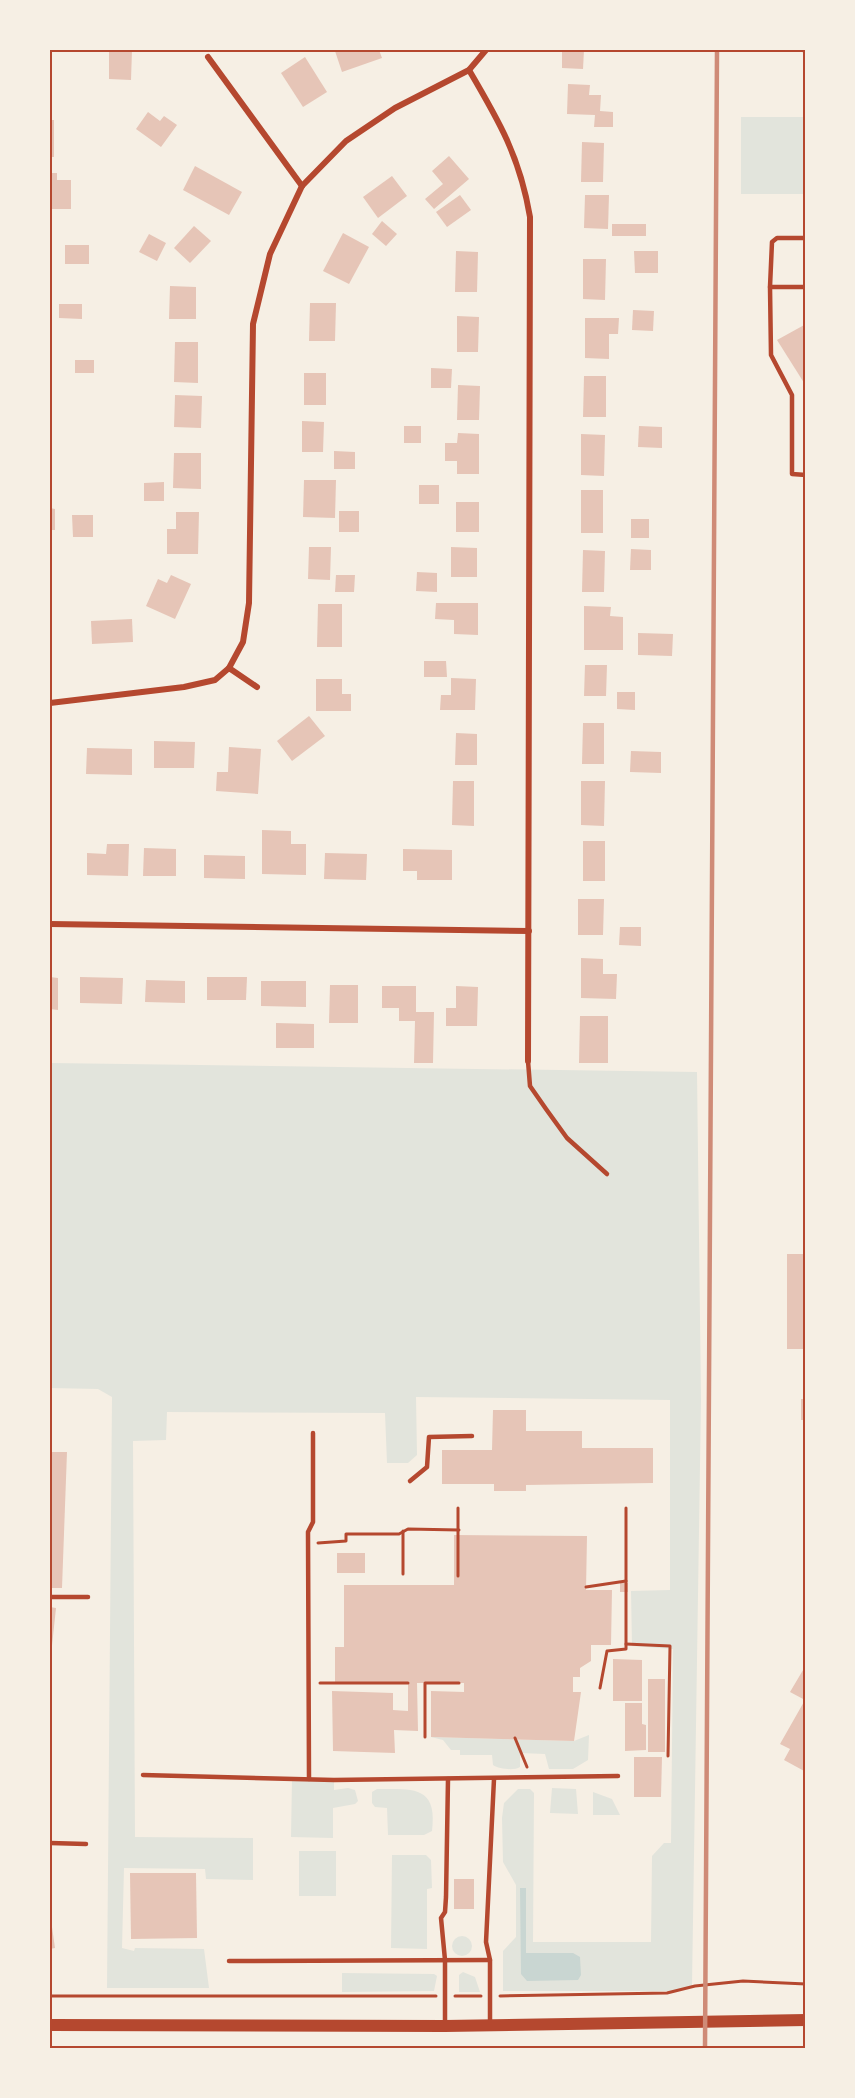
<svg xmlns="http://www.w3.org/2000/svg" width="855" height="2098" viewBox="0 0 855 2098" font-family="Mulish,sans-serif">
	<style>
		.green { fill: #e2e4dc }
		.water { fill: #c9d6d2 }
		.building { fill: #e6c5b7 }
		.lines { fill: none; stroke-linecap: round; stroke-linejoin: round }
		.path { stroke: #b5482f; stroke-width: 3 }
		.service { stroke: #b5482f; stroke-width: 4.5 }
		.minor { stroke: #b5482f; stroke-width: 6 }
		.secondary { stroke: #b5482f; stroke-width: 12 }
		.rail { stroke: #cf8b77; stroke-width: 4.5 }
		.neatline { fill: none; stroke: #b5482f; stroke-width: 2 }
	</style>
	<rect width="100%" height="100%" fill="#f6efe4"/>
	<!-- green -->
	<g class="green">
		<rect x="741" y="117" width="64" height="77"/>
		<path d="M50,1063l647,9 4,328 -9,586 -14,5h-175v-40l13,-14v-52l-13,-23 -1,-44 2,-15 14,-14h12l4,4 -1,149h118l1,-86 12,-13h7l2,-194 -41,-3 -1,-55 39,-1v-190l-254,-3 1,58 -9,8h-21l-2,-50 -218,-1 -1,28 -33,1 2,396 118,1v42l-47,-1 -1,-10 -81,-1 -2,80 12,3 1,-3 69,1 5,39h-102l5,-591 -14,-8 -48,-1z"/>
		<path d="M589,1735l-1,25 -15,9h-24l-4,-15 -25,-1v14c-6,4 -21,2 -27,-2l-1,-10h-32v-5h-9l-8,-10 -12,-3 143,4z"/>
		<path d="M292,1779l42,1v10l14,-2 7,2 3,11 -3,3 -22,4v30l-42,-1z"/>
		<path d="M552,1788l24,1 2,25 -28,-1z"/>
		<path d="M377,1789c35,0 61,-4 55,42l-8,4h-36l-1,-27 -12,-1 -3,-4v-11z"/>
		<path d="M593,1792l19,7 8,16h-27z"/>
		<rect x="299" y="1851" width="37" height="45"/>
		<path d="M392,1855h34l5,5 1,28 -5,1v60l-36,-1z"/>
		<circle cx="462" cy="1946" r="10"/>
		<path d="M463,1972l12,5 5,15h-21v-17z"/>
		<path d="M342,1973l92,1 3,2 -3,15 -92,1z"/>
	</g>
	<!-- water -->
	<path class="water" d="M520,1888h6v65h47l7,4 1,18 -3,5 -51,1 -6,-7z"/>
	<!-- building -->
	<g class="building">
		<path d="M109,50h23l-1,30 -22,-1z"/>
		<path d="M339,50h40l3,8 -40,14 -7,-21z"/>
		<path d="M562,50h22l-1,19 -21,-1z"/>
		<path d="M305,57l22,35 -24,15 -22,-34z"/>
		<path d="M568,84l22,1 -1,10h12l-1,16 13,1v15h-19l1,-12 -28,-1z"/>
		<path d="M148,112l12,9 4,-5 13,9 -16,22 -25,-18z"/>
		<rect x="50" y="120" width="4" height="37"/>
		<path d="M582,142l22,1 -1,39h-22z"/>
		<path d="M449,156l20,23 -35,30 -9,-10 18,-15 -11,-13z"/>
		<path d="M195,166l47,26 -13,23 -46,-25z"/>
		<path d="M50,173h7v7h14v29h-21z"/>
		<path d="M392,176l15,20 -29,22 -15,-21z"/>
		<path d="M460,195l11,15 -24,17 -11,-15z"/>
		<path d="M585,195h24l-1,34 -24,-1z"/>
		<path d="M382,221l15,13 -11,12 -14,-12z"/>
		<rect x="612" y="224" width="34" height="12"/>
		<path d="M194,226l17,15 -21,22 -16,-15z"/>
		<path d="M343,233l26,14 -20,37 -26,-13z"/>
		<path d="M149,234l17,9 -9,18 -18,-9z"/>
		<rect x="65" y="245" width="24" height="19"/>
		<path d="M456,251l22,1 -1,40h-22z"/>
		<path d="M634,251h24v22h-23z"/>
		<path d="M583,259h23l-1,41 -22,-1z"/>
		<path d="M170,286l26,1v32h-27z"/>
		<path d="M310,303h26l-1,38h-26z"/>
		<path d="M59,304h23v15l-23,-1z"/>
		<path d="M633,310l21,1 -1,20 -21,-1z"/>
		<path d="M457,316l22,1 -1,35h-21z"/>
		<path d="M585,318h34l-1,16h-9v25l-24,-1z"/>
		<path d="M806,324v62l-29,-46z"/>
		<path d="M175,342h23v41l-24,-1z"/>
		<rect x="75" y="360" width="19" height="13"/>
		<path d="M431,368l21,1 -1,19h-20z"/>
		<rect x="304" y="373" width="22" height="32"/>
		<path d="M584,376h22v41h-23z"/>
		<path d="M458,385l22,1 -1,34h-22z"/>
		<path d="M175,395l27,1 -1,32 -27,-1z"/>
		<path d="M302,421l22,1 -1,30h-21z"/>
		<rect x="404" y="426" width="17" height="17"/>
		<path d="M639,426l23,1v21l-24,-1z"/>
		<path d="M458,433l21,1v40h-22v-13h-12v-18h12z"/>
		<path d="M581,434l24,1 -1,41 -23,-1z"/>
		<path d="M334,451l21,1v17h-21z"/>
		<path d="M174,453h27v36l-28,-1z"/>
		<path d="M304,480h32l-1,38 -32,-1z"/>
		<path d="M164,482v19h-20v-18z"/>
		<rect x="419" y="485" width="20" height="19"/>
		<rect x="581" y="490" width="22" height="43"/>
		<rect x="456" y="502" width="23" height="30"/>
		<path d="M50,508l5,1v21h-5z"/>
		<rect x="339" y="511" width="20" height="21"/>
		<path d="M176,512h23l-1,42h-31v-25h9z"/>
		<path d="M72,515h21v22h-20z"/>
		<rect x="631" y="519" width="18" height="19"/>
		<path d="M309,547h22l-1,33 -22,-1z"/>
		<path d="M451,547l26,1v29h-26z"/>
		<path d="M631,549l20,1v20h-21z"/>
		<path d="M583,550l22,1 -1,41h-22z"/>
		<path d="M417,572l20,1v19l-21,-1z"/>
		<path d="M171,575l20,9 -16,35 -29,-13 12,-27 9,4z"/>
		<path d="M336,575h19l-1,17h-19z"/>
		<path d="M436,603h42v32l-24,-1v-14l-19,-1z"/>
		<path d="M318,604h24v43h-25z"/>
		<path d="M584,606l27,1 -1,9 13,1v33h-39z"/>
		<path d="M132,619l1,23 -41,2 -1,-23z"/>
		<path d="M638,633l35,1 -1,22 -34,-1z"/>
		<path d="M424,661h22l1,16h-23z"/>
		<path d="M585,665h22l-1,31h-22z"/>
		<path d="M451,678l25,1 -1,31h-35l1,-15h10z"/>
		<path d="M316,679h26v15h9v17h-35z"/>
		<path d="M617,692h18v18l-18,-1z"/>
		<path d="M309,716l16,20 -33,25 -15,-20z"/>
		<path d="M583,723h21v41h-22z"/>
		<path d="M456,733l21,1v31h-22z"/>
		<path d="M154,741l41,1 -1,26h-40z"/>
		<path d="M229,747l32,2 -3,45 -42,-3 1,-19h11z"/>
		<path d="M87,748l45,1v26l-46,-1z"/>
		<path d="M631,751l30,1v21l-31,-1z"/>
		<path d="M453,781h21v45l-22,-1z"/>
		<path d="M581,781h24l-1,45 -23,-1z"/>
		<path d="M262,830l29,1v13h15v31l-44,-1z"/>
		<rect x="583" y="841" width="22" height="40"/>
		<path d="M107,844h22l-1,32 -41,-1v-22l19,1z"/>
		<path d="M144,848l32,1v27h-33z"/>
		<path d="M403,849l49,1v30h-35v-9h-14z"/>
		<path d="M325,853l42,1 -1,26 -42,-1z"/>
		<path d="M204,855l41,1v23l-41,-1z"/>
		<path d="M578,899h26l-1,36h-25z"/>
		<path d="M620,927h21v19l-22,-1z"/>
		<path d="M581,958l22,1v15h14l-1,25 -35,-1z"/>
		<path d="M50,977l8,1v32l-8,-1z"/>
		<path d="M80,977l43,1 -1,26 -42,-1z"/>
		<path d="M207,977h40l-1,23h-39z"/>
		<path d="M146,980l39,1v22l-40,-1z"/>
		<path d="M261,981h45v26l-45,-1z"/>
		<path d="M330,985h28v38h-29z"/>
		<path d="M382,986h34v26h18l-1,51h-19l1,-42h-16v-13h-17z"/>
		<path d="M456,986l22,1 -1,39h-31v-18h10z"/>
		<path d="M580,1016h28v47h-29z"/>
		<path d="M276,1023l38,1v24h-38z"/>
		<rect x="787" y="1254" width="19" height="95"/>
		<rect x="801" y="1399" width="5" height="21"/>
		<path d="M493,1410h33v21h56v17h71v35l-127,2v6h-32v-7h-52v-34h50z"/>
		<path d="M50,1452h17l-5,136h-12z"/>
		<path d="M454,1535l133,1 -1,54h26l-1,55h-20v16l-11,7v9h-7v15h8l-7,49 -143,-4v-46l33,1v-9h-47l1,48 -24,-1 1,23 -62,-2 -1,-60 61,2v17l15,1v-27l-73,-1v-36h9v-62h110z"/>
		<rect x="337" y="1553" width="28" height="20"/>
		<rect x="620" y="1583" width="8" height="9"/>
		<path d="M50,1607l6,1 -5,47h-1z"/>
		<path d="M613,1659l29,1v41h-29z"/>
		<path d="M806,1665v107l-22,-12 6,-11 -10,-5 25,-44 -15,-8z"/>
		<rect x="648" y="1679" width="17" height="73"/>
		<path d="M625,1703h17v21l4,1v25l-21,1z"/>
		<path d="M634,1757h28l-1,40h-27z"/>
		<path d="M130,1873h66l1,65 -66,1z"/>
		<rect x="454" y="1879" width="20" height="30"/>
		<path d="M50,1913l5,35 -5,1z"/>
	</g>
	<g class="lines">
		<!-- path -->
		<g class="path">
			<path d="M403,1531v43"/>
			<path d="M318,1543l28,-2v-7h53l9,-5 51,1"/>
			<path d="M458,1576v-68"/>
			<path d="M586,1587l40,-6"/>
			<path d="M626,1644l44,2 -2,110"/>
			<path d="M320,1683h88"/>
			<path d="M600,1688l7,-37 19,-2v-141"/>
			<path d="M425,1737v-54h34"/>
			<path d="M515,1738l12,29"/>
			<path d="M50,1996h386"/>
			<path d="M455,1996h26"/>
			<path d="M500,1996l167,-3 28,-7 48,-5 63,3"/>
		</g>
		<!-- service -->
		<g class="service">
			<path d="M805,52h1"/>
			<path d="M770,287l2,-45 5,-4h29"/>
			<path d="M806,287h-36l1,68 21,40v79l14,1"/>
			<path d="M528,1061l2,25 16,23 21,29 40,36"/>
			<path d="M410,1481l17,-14 2,-30 43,-1"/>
			<path d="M50,1597h38"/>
			<path d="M143,1775l191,5 284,-4"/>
			<path d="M309,1779l-1,-247 5,-10v-89"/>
			<path d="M50,1843l36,1"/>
			<path d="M229,1961l261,-1"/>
			<path d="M490,2023v-63l-4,-18 8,-163"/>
			<path d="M445,2026v-66l-4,-42 4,-6 1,-15 2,-118"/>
		</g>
		<!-- minor -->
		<g class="minor">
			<path d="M208,57l94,129"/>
			<path d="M469,70c30,51 51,87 61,147l-2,844"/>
			<path d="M229,668l14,-26 6,-39 4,-279 17,-70 32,-68 44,-45 49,-33 74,-38 17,-20"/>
			<path d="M50,703l134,-16 31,-7 14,-12 28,19"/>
			<path d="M50,924l479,7"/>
		</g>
		<!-- secondary -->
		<path class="secondary" d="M50,2025l395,1 361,-6"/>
		<!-- rail -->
		<path class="rail" d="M705,2048l12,-1998"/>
	</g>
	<!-- border -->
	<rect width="855" height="2098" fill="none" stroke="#f6efe4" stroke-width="102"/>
	<rect x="51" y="51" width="753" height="1996" class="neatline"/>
</svg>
